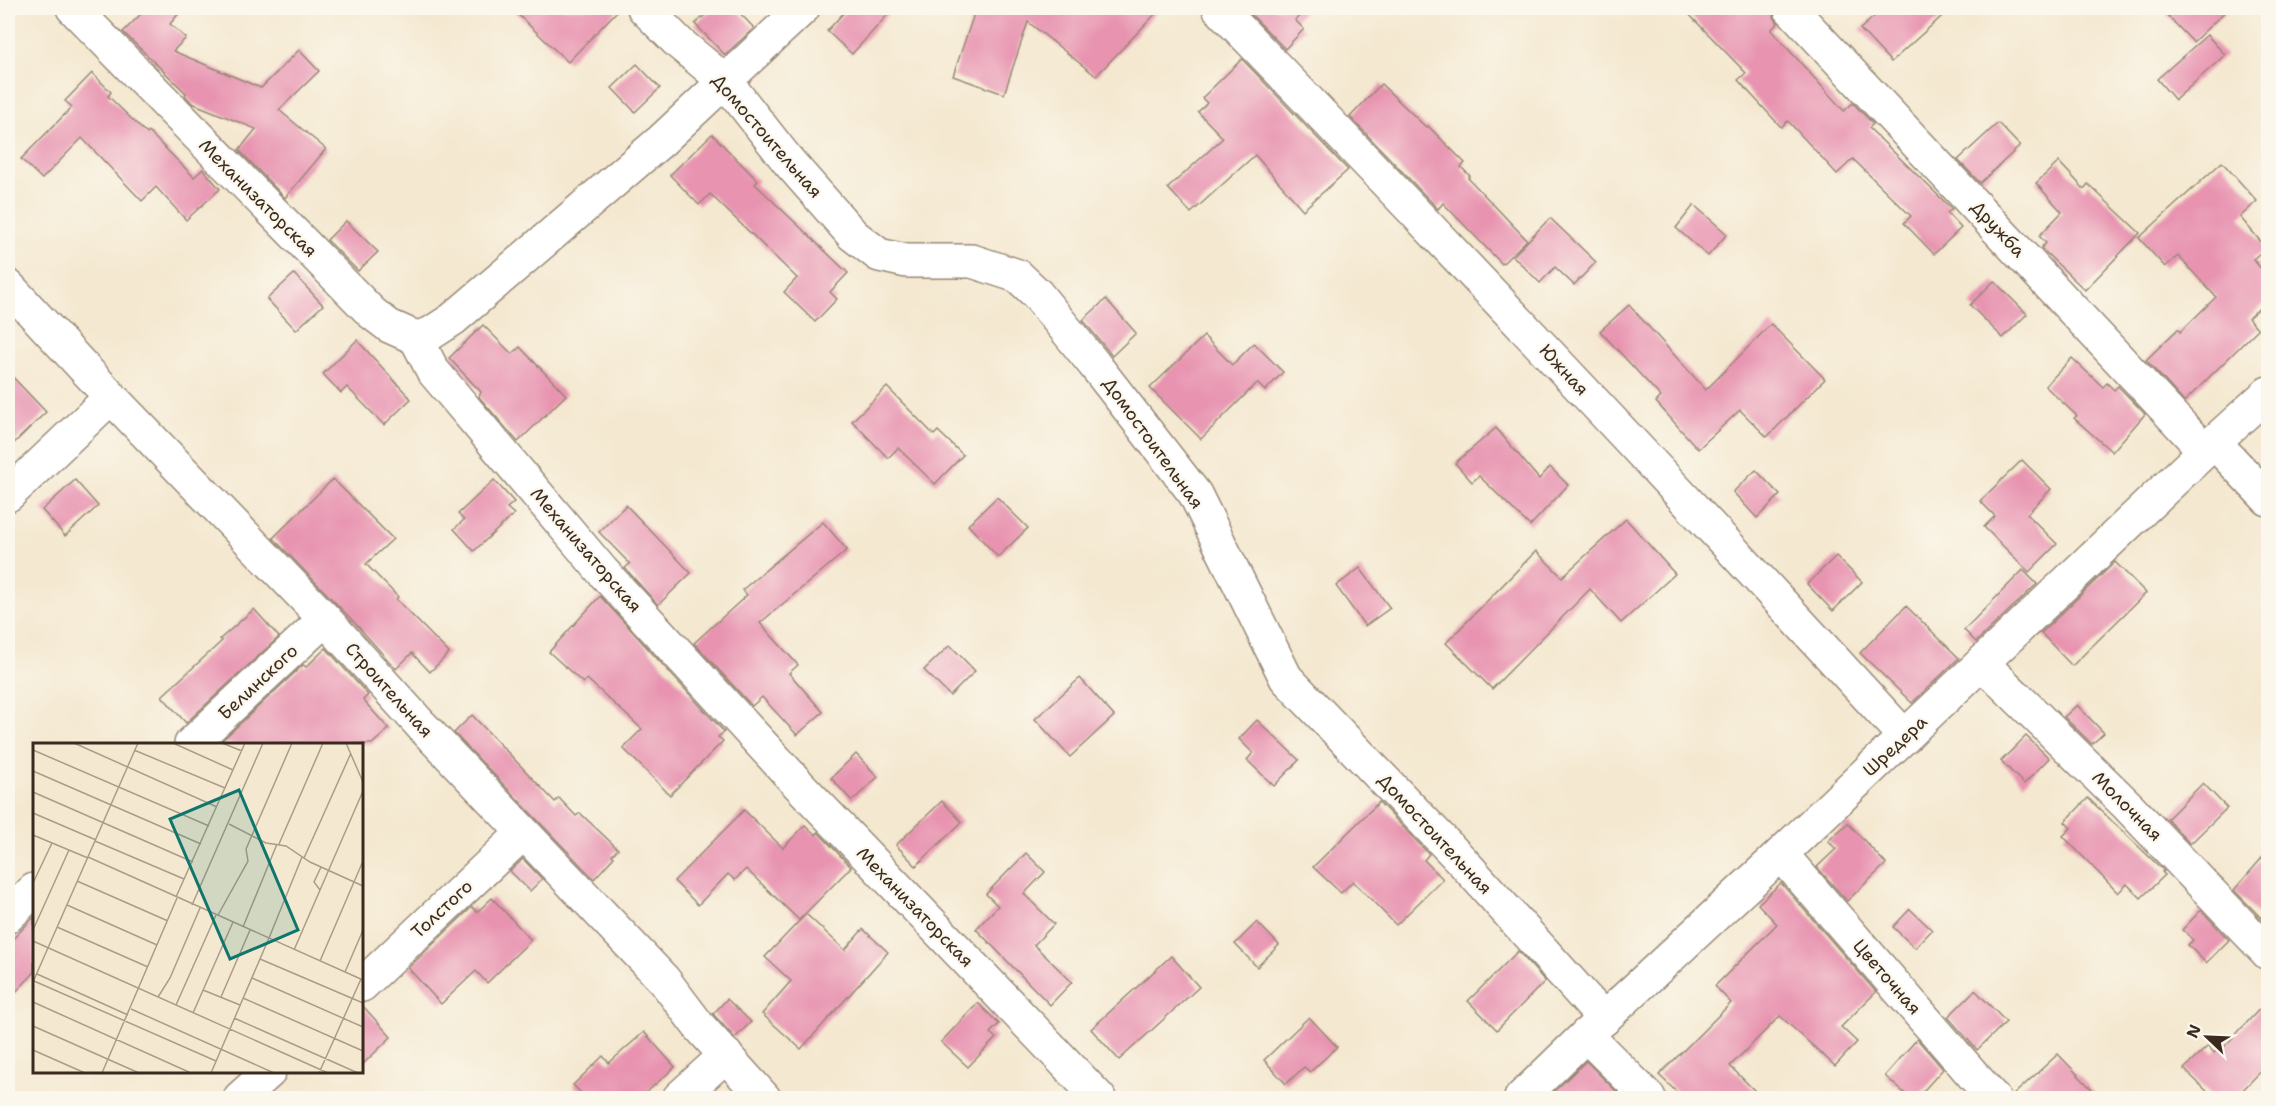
<svg xmlns="http://www.w3.org/2000/svg" width="2276" height="1106" viewBox="0 0 2276 1106" font-family="'Shantell Sans',sans-serif">
	<style>
		.building { fill: #e894b1 }
		.lines { fill: none; stroke-linecap: round; stroke-linejoin: round }
		.minor-casing { stroke: #988977; stroke-width: 36 }
		.minor { stroke: #fff; stroke-width: 33 }
		.labels { text-anchor: middle; dominant-baseline: central; stroke-width: 4.5; stroke-linejoin: round; paint-order: stroke }
		.street-label { font-size: 18px; fill: #3b2a1e; stroke: #fbf7ec }
		.inset-road { fill: none; stroke: #aa9c89; stroke-width: 1.5 }
		.view { fill: #0f766e; fill-opacity: 0.15; stroke: #0f766e; stroke-width: 3 }
		.inset-edge { fill: none; stroke: #3b2a1e; stroke-width: 3 }
	</style>
	<rect width="100%" height="100%" fill="#fbf7ec"/>
	<filter id="ink" filterUnits="userSpaceOnUse"><feTurbulence type="fractalNoise" baseFrequency=".0167" numOctaves="2"/><feDisplacementMap in="SourceGraphic" scale="12" xChannelSelector="R" yChannelSelector="G"/><feConvolveMatrix kernelMatrix="1 2 1 2 8 2 1 2 1" color-interpolation-filters="sRGB"/></filter>
	<filter id="wash" filterUnits="userSpaceOnUse"><feTurbulence type="fractalNoise" baseFrequency=".008" numOctaves="4" result="noise"/><feDisplacementMap in="SourceGraphic" scale="24" xChannelSelector="R" yChannelSelector="G"/><feGaussianBlur stdDeviation="1.35" result="paint"/><feColorMatrix in="noise" values="0 0 0 0 0 0 0 0 0 0 0 0 0 0 0 0 0 1.4 0 .05"/><feComposite in="paint" operator="in"/></filter>
	<g filter="url(#wash)">
		<rect width="100%" height="100%" fill="#f4e8d0"/>
		<g id="blocks">
			<!-- building -->
			<g class="building">
				<path d="M147,8h28l5,4 -10,12 16,14 -13,13 88,37 38,-38 20,21 -40,39 47,39 -41,49 -46,-48 17,-21 -64,-26 -7,-8 1,-2 -63,-61z"/>
				<path d="M511,8h109l-52,54z"/>
				<path d="M713,8h22l19,20 -29,27 -30,-31z"/>
				<path d="M848,8h46l-42,46 -25,-23z"/>
				<path d="M976,8h185l-65,68 -68,-54 -24,72 -51,-18z"/>
				<path d="M1245,8h63l-13,12 9,9 -19,20z"/>
				<path d="M1683,8h89v5l6,10 -7,7 73,81 9,-8 20,21 -4,4 83,81 -5,4 14,15 -27,26 -30,-31 7,-7 -58,-57 -16,15 -49,-53 -7,6 -43,-47 8,-7z"/>
				<path d="M1884,8h67l-60,54 -31,-33z"/>
				<path d="M2160,8h69l-36,34z"/>
				<path d="M2207,35l18,20 -50,45 -18,-21z"/>
				<path d="M1242,59l106,111 -45,40 -48,-55 -64,58 -23,-25 55,-50 -25,-26 9,-9 -5,-5z"/>
				<path d="M637,64l23,24 -25,24 -23,-24z"/>
				<path d="M92,73l19,19 -3,4 39,38 2,-2 45,45 9,-8 17,20 -34,31 -30,-33 -14,14 -60,-63 -40,41 -21,-20 51,-52 -7,-6z"/>
				<path d="M1381,84l45,43 2,-1 37,37 -4,4 9,9 -2,2 59,62 -25,24 -59,-61 -5,6 -88,-92z"/>
				<path d="M1998,123l22,23 -40,37 -22,-23z"/>
				<path d="M712,134l46,47 -3,3 93,89 -18,19 7,7 -22,23 -31,-30 13,-14 -87,-84 -11,11 -29,-30z"/>
				<path d="M2059,162l25,27 4,-5 52,49 -55,57 -44,-42 5,-5 -7,-7 23,-24 -26,-29z"/>
				<path d="M2222,162l35,39 -17,16 26,31 -13,11 15,18v24l-20,17 10,11 -74,73 -38,-42 32,-31 2,3 36,-35 -38,-41 -13,11 -26,-29z"/>
				<path d="M1694,205l33,29 -19,22 -32,-28z"/>
				<path d="M1550,218l46,44 -22,23 -19,-18 -15,16 -27,-27z"/>
				<path d="M346,221l32,31 -20,19 -31,-31z"/>
				<path d="M294,274l29,31 -27,25 -29,-31z"/>
				<path d="M1994,281l33,33 -24,24 -33,-33z"/>
				<path d="M1106,299l30,34 -24,23 -29,-36z"/>
				<path d="M1629,305l77,85 65,-66 54,55 -58,58 -27,-27 -42,39 -42,-47 5,-5 -61,-66z"/>
				<path d="M483,325l29,29 8,-7 46,48 -48,47 -39,-45 2,-5 -32,-34z"/>
				<path d="M1204,336l28,29 22,-22 29,29 -18,19 -8,-8 -56,56 -51,-51z"/>
				<path d="M357,340l54,59 -27,26 -37,-38 -6,6 -18,-19z"/>
				<path d="M2072,358l31,29 4,-4 7,7 4,-4 27,28 -33,38 -38,-34 3,-2 -32,-30z"/>
				<path d="M8,372l38,40 -38,37z"/>
				<path d="M887,387l47,48 4,-4 25,24 -28,29 -37,-36 -10,10 -36,-37z"/>
				<path d="M1496,428l43,51 11,-12 18,18 -38,41 -51,-50 -7,6 -17,-19z"/>
				<path d="M2022,460l29,29 -24,25 30,30 -28,28 -45,-45 11,-11 -15,-15z"/>
				<path d="M1756,470l24,25 -23,23 -24,-26z"/>
				<path d="M333,479l60,60 -27,25 32,33 -2,2 53,54 -19,19 -18,-19 -16,16 -42,-47 -81,-84z"/>
				<path d="M75,480l23,26 -33,30 -23,-26z"/>
				<path d="M494,480l20,22 -7,6 7,6 -40,37 -20,-22 10,-9 -6,-6z"/>
				<path d="M997,497l31,31 -30,29 -30,-32z"/>
				<path d="M626,505l65,68 -33,32 -33,-37 5,-4 -31,-32z"/>
				<path d="M1626,519l49,55 -54,49 -31,-34 -98,100 -46,-46 90,-92 26,26z"/>
				<path d="M823,522l24,28 -87,73 38,42 -9,8 34,39 -26,23 -35,-38 -10,9 -58,-63 53,-48 -5,-5z"/>
				<path d="M1836,556l26,26 -29,29 -26,-27z"/>
				<path d="M2115,562l31,31 -74,73 -31,-33z"/>
				<path d="M1360,568l30,40 -25,18 -29,-40z"/>
				<path d="M2023,570l14,14 -61,58 -12,-12z"/>
				<path d="M600,596l124,136 -6,5 5,4 -53,54 -47,-47 19,-19 -55,-50 -4,4 -34,-31z"/>
				<path d="M1906,606l53,52 -47,45 -52,-50z"/>
				<path d="M254,609l25,28 -93,86 -24,-27 60,-55 -2,-2z"/>
				<path d="M950,645l25,26 -25,25 -26,-26z"/>
				<path d="M326,648l42,47 -5,5 26,29 -17,15h-154l85,-79 3,2z"/>
				<path d="M1080,678l34,38 -44,41 -35,-38z"/>
				<path d="M2077,705l27,28 -12,11 -28,-27z"/>
				<path d="M472,715l83,87 4,-4 17,18 4,-3 38,36 -6,6 2,2 -20,22 -140,-146z"/>
				<path d="M1257,720l42,40 -25,26 -27,-26 6,-7 -14,-14z"/>
				<path d="M2026,736l23,22 -25,26 -23,-23z"/>
				<path d="M856,754l22,23 -26,24 -21,-23z"/>
				<path d="M2203,783l24,25 -37,36 -23,-25z"/>
				<path d="M2088,798l76,73 -2,1 3,3 -24,23 -14,-14 -9,9 -55,-57 8,-8 -6,-6z"/>
				<path d="M942,801l20,21 -46,44 -20,-21z"/>
				<path d="M1379,802l50,52 -5,6 19,19 -47,46 -43,-44 -12,12 -28,-26z"/>
				<path d="M744,810l39,38 22,-23 11,10 2,-3 33,35 -52,53 -53,-51 -11,11 -7,-6 -30,31 -24,-24z"/>
				<path d="M1848,823l38,41 -39,37 -30,-34 19,-18 -8,-8z"/>
				<path d="M2268,851v74l-34,-35z"/>
				<path d="M1026,853l19,19 -21,22 30,30 -20,21 38,37 -22,23 -74,-76 22,-23 -12,-12z"/>
				<path d="M523,859l19,20 -12,12 -20,-20z"/>
				<path d="M1781,883l95,109 -35,35 16,15 -22,24 -55,-50 -50,50 32,32h-79l-24,-23 72,-72 -16,-17 62,-62 -19,-20z"/>
				<path d="M492,898l39,42 -44,43 -11,-12 -35,33 -33,-36 64,-61 5,5z"/>
				<path d="M1910,909l22,21 -17,18 -22,-21z"/>
				<path d="M2201,910l28,30 -23,23 -18,-18 5,-5 -11,-10z"/>
				<path d="M806,914l39,36 18,-21 25,23 -87,97 -39,-35 29,-33 -26,-24z"/>
				<path d="M34,917v56l-26,27v-56z"/>
				<path d="M1257,922l22,23 -22,22 -22,-23z"/>
				<path d="M1518,951l27,30 -48,49 -29,-29z"/>
				<path d="M1171,956l28,31 -80,73 -28,-31z"/>
				<path d="M1975,990l31,32 -29,28 -29,-33z"/>
				<path d="M727,999l24,23 -16,16 -22,-24z"/>
				<path d="M2268,1000v64l-33,34h-21l-30,-29 24,-23 6,7 8,-8 2,2z"/>
				<path d="M978,1003l21,21 -9,9 6,5 -28,29 -27,-25z"/>
				<path d="M362,1005l29,32 -29,28z"/>
				<path d="M1309,1017l28,30 -27,25 -6,-5 -18,17 -22,-24z"/>
				<path d="M644,1032l31,35 -35,31h-54l-13,-13 30,-29 6,7z"/>
				<path d="M1917,1039l26,30 -26,29h-7l-25,-22z"/>
				<path d="M2058,1054l42,44h-89v-1z"/>
				<path d="M1586,1061l37,37h-76z"/>
			</g>
		</g>
	</g>
	<g filter="url(#ink)">
		<use href="#blocks" fill-opacity="0" stroke="#988977" stroke-width="1.5"/>
		<g class="lines">
			<defs>
				<g id="minor">
					<path d="M73,8l299,305 17,13 27,12 17,33 170,201 197,214 299,312"/>
					<path d="M644,8l35,35 47,39 62,79 65,74 26,20 27,6h66l46,15 19,18 57,70 101,130 91,184 177,184 141,157"/>
					<path d="M1219,8c232,240 460,483 686,729"/>
					<path d="M1790,8l415,443"/>
					<path d="M8,286l103,111 214,222 96,106 243,255 34,45 66,73"/>
					<path d="M416,338l14,-4 23,-15 209,-179 141,-132"/>
					<path d="M2214,442l54,57"/>
					<path d="M8,495l103,-98"/>
					<path d="M1982,663l146,143 140,147"/>
					<path d="M191,744l134,-125"/>
					<path d="M1781,854l212,244"/>
					<path d="M8,916l26,-26"/>
					<path d="M362,985l161,-152"/>
					<path d="M1586,1035l63,63"/>
					<path d="M240,1098l29,-26"/>
					<path d="M679,1098l47,-43"/>
					<path d="M1521,1098l65,-63 195,-181 433,-412 54,-49"/>
				</g>
			</defs>
			<!-- minor casing -->
			<use href="#minor" class="minor-casing"/>
			<!-- minor -->
			<use href="#minor" class="minor"/>
		</g>
	</g>
	<g class="labels">
		<!-- street labels -->
		<g class="street-label">
			<text transform="translate(767 136) rotate(49)">Домостоительная</text>
			<text transform="translate(258 198) rotate(45)">Механизаторская</text>
			<text transform="translate(1998 229) rotate(47)">Дружба</text>
			<text transform="translate(1564 370) rotate(47)">Южная</text>
			<text transform="translate(1153 443) rotate(54)">Домостоительная</text>
			<text transform="translate(586 550) rotate(49)">Механизаторская</text>
			<text transform="translate(258 682) rotate(-43)">Белинского</text>
			<text transform="translate(389 690) rotate(48)">Строительная</text>
			<text transform="translate(1895 746) rotate(-43)">Шредера</text>
			<text transform="translate(2127 806) rotate(45)">Молочная</text>
			<text transform="translate(1435 834) rotate(47)">Домостоительная</text>
			<text transform="translate(915 907) rotate(46)">Механизаторская</text>
			<text transform="translate(442 909) rotate(-43)">Толстого</text>
			<text transform="translate(1887 977) rotate(49)">Цветочная</text>
		</g>
	</g>
	<!-- overview -->
	<g transform="translate(33 743)">
		<rect width="330" height="330" fill="#f4e8d0"/>
		<path class="inset-road" d="M41,0l143,64M140,0l60,27M189,0l20,8M313,0l17,39M0,7l176,76M101,7l91,38M0,28l168,73M0,49l160,70M0,70l63,27M196,81l37,19 20,3 24,16 53,24M0,92l55,23M62,98l89,38M246,101l44,-101M55,114l275,123M271,115l47,-105M44,138l91,40M0,140l19,-40M287,147l-6,-8 7,-15M143,154l69,-154M34,162l90,40M159,162l71,-162M185,172l30,-54 -2,-12 46,-106M24,184l91,40M210,184l34,-83M0,187l36,-80M236,195l33,-81M0,198l295,132M261,207l69,-159M227,216l103,44M287,218l43,-100M312,229l18,-42M4,231l91,41M219,235l111,49M1,238l182,80M0,239l105,-239M170,247l37,15M125,254l12,-19 30,-70M188,254l29,-67M210,255l120,53M0,259l158,71M143,262l40,-90M98,266l143,64M160,270l40,-91M201,275l124,55M0,283l106,47M0,307l52,23M69,330l75,-175M178,330l58,-135M286,330l42,-94"/>
		<path class="view" d="M206,47l59,140 -68,29 -60,-140z"/>
		<rect width="330" height="330" class="inset-edge"/>
	</g>
	<!-- margin -->
	<rect width="2276" height="1106" fill="none" stroke="#fbf7ec" stroke-width="30"/>
	<!-- north arrow -->
	<g transform="translate(2207 1037) rotate(293)" stroke="#fbf7ec" stroke-width="4.5" paint-order="stroke">
	<path d="M0-4.5L10 22L0 15L-10 22Z" fill="#3b2a1e"/>
	<text y="-9" font-size="16" font-weight="bold" text-anchor="middle" fill="#3b2a1e">N</text>
	</g>
</svg>
